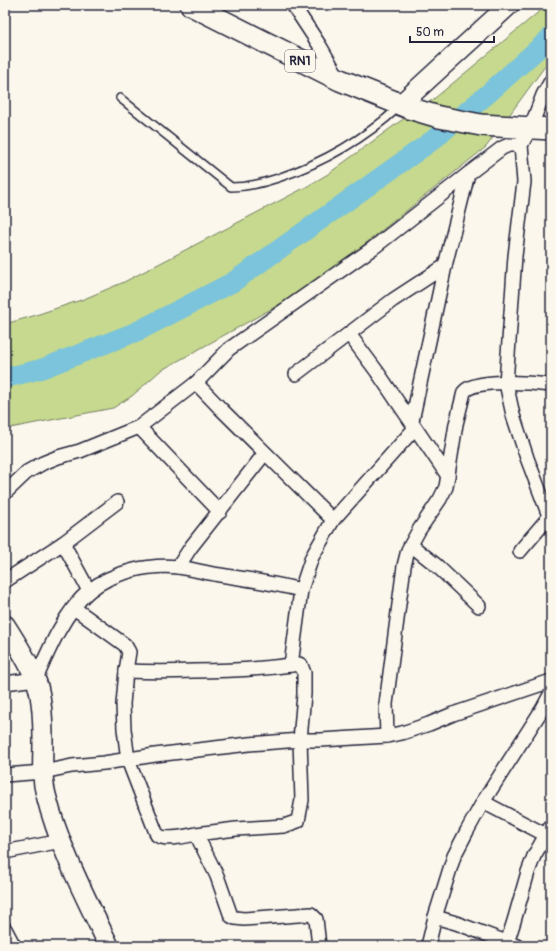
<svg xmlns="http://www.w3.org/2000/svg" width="556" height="951" font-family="Pangolin,sans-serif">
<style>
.green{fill:#c6d98e;stroke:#747e64}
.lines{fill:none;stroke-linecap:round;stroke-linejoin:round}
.river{stroke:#7bc4db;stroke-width:20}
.lane-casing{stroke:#22223b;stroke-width:10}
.street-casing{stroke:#22223b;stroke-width:16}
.secondary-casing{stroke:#22223b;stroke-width:22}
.primary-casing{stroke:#22223b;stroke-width:24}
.lane{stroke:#fbf7ec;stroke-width:7}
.street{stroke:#fbf7ec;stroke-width:13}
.secondary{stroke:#fbf7ec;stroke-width:19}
.primary{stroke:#fbf7ec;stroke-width:21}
.labels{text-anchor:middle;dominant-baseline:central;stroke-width:3;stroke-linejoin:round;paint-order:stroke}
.shield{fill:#fbf7ec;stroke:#636270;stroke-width:1}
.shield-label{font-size:13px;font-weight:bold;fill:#22223b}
</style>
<rect width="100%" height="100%" fill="#fbf7ec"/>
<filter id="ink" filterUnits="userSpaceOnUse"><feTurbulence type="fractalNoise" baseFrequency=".025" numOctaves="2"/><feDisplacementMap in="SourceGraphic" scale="8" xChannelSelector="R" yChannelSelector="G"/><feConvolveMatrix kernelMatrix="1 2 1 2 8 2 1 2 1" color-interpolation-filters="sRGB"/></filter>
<g filter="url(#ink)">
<!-- green -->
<polygon class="green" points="547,5 551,5 551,58 486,147 345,260 289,299 160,371 132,396 113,408 5,429 5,324 33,316 84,299 124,282 306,187 328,174 399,122 435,98"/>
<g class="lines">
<!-- river -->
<polyline class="river" points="5,378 41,369 138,331 233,282 433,140 490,92 551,37"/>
<defs>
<path id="lane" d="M120,98L231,187C248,187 262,183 278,178C325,162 363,140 399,107"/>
<g id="street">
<polyline points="293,5 320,46 339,79"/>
<polyline points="551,81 543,95 530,129 521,145 524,182 515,256 506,383 513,415 527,458 551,521"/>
<polyline points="349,334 378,373 448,476"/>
<polyline points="296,374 393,300 445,266"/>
<polyline points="196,383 221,409 333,520"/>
<polyline points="412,421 445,266 468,174 502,148 509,145 521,145"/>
<polyline points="139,427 220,512"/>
<polyline points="5,493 27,472 43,463 58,457 80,451 139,427 196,383 229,349 373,248 468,174"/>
<polyline points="63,543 89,591"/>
<polyline points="411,545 436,565 479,606"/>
<polyline points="520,551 549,517"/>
<polyline points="178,567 191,547 265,453"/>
<polyline points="5,581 63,543 117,502"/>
<polyline points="74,608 125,645 129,652 126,671"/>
<polyline points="291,665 301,590 312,557 333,520 415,428"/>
<path d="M5,683L36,679C48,651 65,611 89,591C112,572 149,564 178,567C192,569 206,573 220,575C247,579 274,583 301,590"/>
<path d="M387,736L386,704L404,566L408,550L419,530L440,499L446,487L456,424L464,392C474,378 534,383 551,385"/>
<polyline points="5,775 43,772 72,766 104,763 155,755 249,744 300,740 321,740 387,736 402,733 429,724 453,714 551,681"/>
<polyline points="483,802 546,835"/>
<path d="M196,834L236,829L284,826L298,821L302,800L300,740L304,694V673L301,665L299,664C264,669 230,671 194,671C171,672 149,672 126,671L123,704L124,729L128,760L157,835C165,841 186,836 196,834L217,876L231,916L235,918L244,919L311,914L316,919L319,946"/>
<polyline points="5,852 61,841"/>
<polyline points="435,917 456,923 517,946"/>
<polyline points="5,929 14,946"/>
<polyline points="507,943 514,921 528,872 534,856 551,826"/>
<polyline points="428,946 435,917 454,856 467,831 483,802 543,708 551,693"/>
</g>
<g id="secondary">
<polyline points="401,104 509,5"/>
<path d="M5,625C16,642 27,659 35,678C42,693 43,723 43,741C43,759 41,777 46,795C59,847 86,898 109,946"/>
</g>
<polyline id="primary" points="191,5 340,80 412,109 439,117 481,125 551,129"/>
</defs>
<!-- lane casing -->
<use href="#lane" class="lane-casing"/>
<!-- street casing -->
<use href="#street" class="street-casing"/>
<!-- secondary casing -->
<use href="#secondary" class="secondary-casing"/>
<!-- primary casing -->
<use href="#primary" class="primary-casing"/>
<!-- lane -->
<use href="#lane" class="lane"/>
<!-- street -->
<use href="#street" class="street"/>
<!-- secondary -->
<use href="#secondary" class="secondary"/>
<!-- primary -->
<use href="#primary" class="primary"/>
</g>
</g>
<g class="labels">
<!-- shield labels -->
<rect class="shield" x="285" y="50" width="30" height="22" rx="3"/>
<g class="shield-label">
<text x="300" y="61">RN1</text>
</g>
</g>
<!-- margin -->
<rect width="556" height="951" fill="none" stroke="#fbf7ec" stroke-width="20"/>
<rect x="10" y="10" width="536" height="931" fill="none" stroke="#22223b" stroke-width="1.5" filter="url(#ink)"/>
<!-- scale -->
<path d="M410 36v6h84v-6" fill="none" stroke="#22223b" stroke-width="2"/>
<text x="416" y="36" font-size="12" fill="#22223b" stroke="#fbf7ec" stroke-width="3" paint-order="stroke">50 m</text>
</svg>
